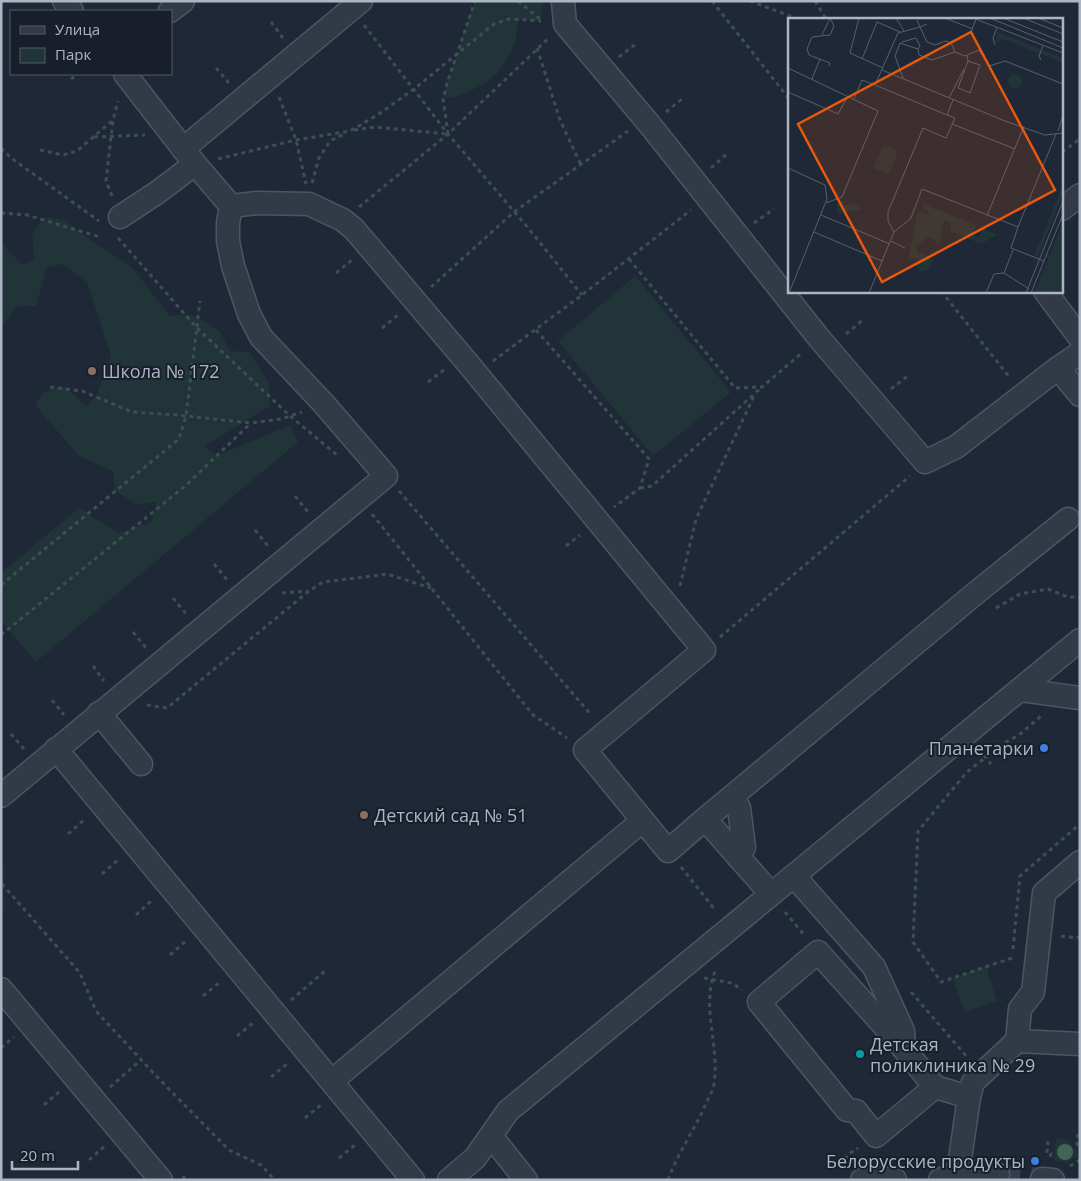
<svg xmlns="http://www.w3.org/2000/svg" width="1081" height="1181" font-family="'Open Sans',sans-serif">
<style>
.green{fill:#213438}
.lines{fill:none;stroke-linecap:round;stroke-linejoin:round}
.minor-tunnel{stroke:#343d4c;stroke-width:22;stroke-dasharray:22 11;stroke-linecap:butt}
.minor-casing{stroke:#4d5562;stroke-width:25}
.path{stroke:#3b5052;stroke-width:3;stroke-dasharray:4 4;stroke-linecap:butt}
.minor{stroke:#323a47;stroke-width:22}
.tree{fill:#446456}
.education-dot{fill:#8d6e63;stroke:#181f2b;stroke-width:2}
.shop-dot{fill:#3f7fe0;stroke:#181f2b;stroke-width:2}
.culture-dot{fill:#0f9aa8;stroke:#181f2b;stroke-width:2}
.labels{text-anchor:middle;dominant-baseline:central;stroke-width:4;stroke-linejoin:round;paint-order:stroke}
.poi-label{font-size:18px;fill:#acb5c4;stroke:#181f2b;text-anchor:start}
.inset-road{fill:none;stroke:#57606f;stroke-width:1}
.view{fill:#e8590c;fill-opacity:0.15;stroke:#e8590c;stroke-width:2.5}
.inset-edge{fill:none;stroke:#acb5c4;stroke-width:2.5}
</style>
<rect width="100%" height="100%" fill="#1f2837"/>
<!-- green -->
<g class="green">
<path d="M475,1H543L541,21L519,19C517,26 517,35 515,42C503,76 477,93 443,99L448,80Z"/>
<polygon points="44,217 64,220 92,241 131,266 170,316 191,315 206,322 220,332 230,351 249,352 269,383 270,406 205,446 216,456 291,425 298,442 36,662 1,621 1,573 79,508 118,533 151,522 156,502 136,504 114,490 114,472 79,456 35,405 43,392 64,386 87,407 97,394 111,356 87,282 62,264 47,267 36,306 18,306 1,327 1,243 23,265 34,260 32,235"/>
<polygon points="635,276 731,392 653,456 558,341"/>
<polygon points="986,966 997,1001 964,1012 953,978"/>
<polygon points="1056,1138 1068,1140 1079,1155 1068,1162 1054,1161"/>
</g>
<g class="lines">
<!-- minor-tunnel -->
<polyline class="minor-tunnel" points="998,1175 1042,1179"/>
<defs>
<g id="minor">
<polyline points="64,1 72,11"/>
<polyline points="563,1 565,24 650,125 819,338 925,462 956,447 1058,368 1080,353"/>
<polyline points="170,11 183,1"/>
<polyline points="125,74 195,164 231,206 257,203 309,204 343,220 354,229 466,361 704,650 585,750 668,851 705,819 771,894"/>
<polyline points="183,149 361,1"/>
<polyline points="1062,209 1080,195"/>
<polyline points="120,217 158,192 195,164"/>
<polyline points="1045,291 1080,338"/>
<polyline points="1058,368 1080,395"/>
<polyline points="1021,690 1080,698"/>
<polyline points="99,713 141,764"/>
<polyline points="56,749 413,1180"/>
<polyline points="1,796 386,476 324,404 261,337 249,314 233,266 228,241 228,223 231,206"/>
<polyline points="733,797 739,808 744,847 739,858"/>
<polyline points="705,819 977,592 1068,519"/>
<polyline points="794,876 874,967 903,1031 904,1046"/>
<polyline points="1,989 161,1180"/>
<polyline points="1017,1041 1020,1009 1033,992 1044,893 1080,862"/>
<polyline points="332,1081 642,821"/>
<polyline points="935,1087 895,1038 818,952 759,1002 847,1110 856,1111 876,1136 935,1087 969,1097"/>
<polyline points="491,1136 526,1180"/>
<polyline points="1042,1179 1053,1180"/>
<polyline points="449,1180 475,1158 508,1111 1080,640"/>
<polyline points="862,1180 870,1177 895,1180"/>
<polyline points="940,1180 958,1173 969,1097 973,1082 1017,1041 1080,1044"/>
<polyline points="957,1180 958,1173 998,1175"/>
</g>
</defs>
<!-- minor casing -->
<use href="#minor" class="minor-casing"/>
<!-- path -->
<g class="path">
<polyline points="518,1 541,20"/>
<polyline points="712,1 790,100"/>
<polyline points="750,1 798,19"/>
<polyline points="815,1 826,19"/>
<polyline points="271,22 283,38"/>
<polyline points="364,25 448,134 529,229 582,295"/>
<polyline points="537,48 560,120 581,165"/>
<polyline points="619,57 637,43"/>
<polyline points="216,68 229,83"/>
<polyline points="71,79 78,74"/>
<polyline points="279,97 296,140 306,184"/>
<polyline points="666,112 683,98"/>
<polyline points="354,130 375,127 447,134"/>
<polyline points="448,134 443,99 448,80 475,1"/>
<polyline points="94,137 145,135"/>
<polyline points="1,148 11,158 99,221"/>
<polyline points="40,150 63,155 77,151 113,120"/>
<polyline points="1062,152 1080,139"/>
<polyline points="218,159 296,140 350,131 379,114 414,89 494,24 509,19 541,21"/>
<polyline points="711,168 728,153"/>
<polyline points="312,183 319,158 330,141 346,133"/>
<polyline points="112,196 106,181 113,120 118,101"/>
<polyline points="359,207 448,134 549,38"/>
<polyline points="1,213 27,215 100,237"/>
<polyline points="754,223 774,209"/>
<polyline points="118,238 197,328 290,416 337,455"/>
<polyline points="629,259 735,388 762,387 803,352"/>
<polyline points="336,273 353,259"/>
<polyline points="431,287 514,212 628,131"/>
<polyline points="941,291 1011,379"/>
<polyline points="382,328 398,315"/>
<polyline points="536,330 649,459 640,488 614,507"/>
<polyline points="846,334 864,319"/>
<polyline points="493,361 582,295 691,210"/>
<polyline points="428,382 445,369"/>
<polyline points="50,387 82,391 132,412 177,415 251,423 281,419 302,412"/>
<polyline points="891,389 910,374"/>
<polyline points="640,488 652,486 762,387"/>
<polyline points="399,491 592,716"/>
<polyline points="295,496 309,513"/>
<polyline points="372,514 533,715 567,738"/>
<polyline points="255,530 269,547"/>
<polyline points="566,546 580,535"/>
<polyline points="214,564 228,581"/>
<polyline points="1,585 179,439 186,416 200,301"/>
<polyline points="680,586 696,519 754,396"/>
<polyline points="282,593 308,591"/>
<polyline points="173,598 187,615"/>
<polyline points="996,608 1020,594 1048,589 1068,597 1080,597"/>
<polyline points="133,632 147,649"/>
<polyline points="1,635 184,487 251,423"/>
<polyline points="720,637 910,476"/>
<polyline points="93,666 104,681"/>
<polyline points="52,700 64,715"/>
<polyline points="147,705 167,708 309,591 323,582 387,574 431,588"/>
<polyline points="11,734 24,749"/>
<polyline points="979,749 991,764"/>
<polyline points="68,834 85,819"/>
<polyline points="1,863 1,911"/>
<polyline points="681,867 716,911"/>
<polyline points="102,874 118,860"/>
<polyline points="2,884 80,973 96,1011 160,1080 229,1150 261,1165 275,1180"/>
<polyline points="785,912 805,936"/>
<polyline points="136,915 152,900"/>
<polyline points="1061,936 1077,938 1080,936"/>
<polyline points="1013,949 1020,876 1080,824"/>
<polyline points="170,955 186,941"/>
<polyline points="1012,958 941,982 913,942 918,831 967,772 1004,743 1019,735 1041,716"/>
<polyline points="704,978 732,983 742,990"/>
<polyline points="911,992 967,1057"/>
<polyline points="203,996 220,982"/>
<polyline points="291,1000 325,971"/>
<polyline points="237,1036 254,1022"/>
<polyline points="1,1048 14,1037"/>
<polyline points="271,1077 288,1063"/>
<polyline points="110,1087 141,1060"/>
<polyline points="44,1105 60,1091"/>
<polyline points="305,1118 322,1104"/>
<polyline points="1078,1134 1077,1144 1080,1148"/>
<polyline points="1046,1143 1048,1143 1047,1153 1051,1153 1050,1159"/>
<polyline points="339,1158 356,1144"/>
<polyline points="89,1160 106,1145"/>
<polyline points="1070,1166 1080,1160"/>
<polyline points="843,1167 847,1155 858,1148"/>
<polyline points="182,1177 191,1180"/>
<path d="M668,1180C678,1152 696,1128 707,1101C710,1095 714,1089 714,1083C720,1045 700,1006 716,969"/>
</g>
<!-- minor -->
<use href="#minor" class="minor"/>
</g>
<!-- trees -->
<circle class="tree" cx="1065" cy="1152" r="8"/>
<!-- markers -->
<g class="education-dot">
<circle cx="92" cy="371" r="5"/>
<circle cx="364" cy="815" r="5"/>
</g>
<g class="shop-dot">
<circle cx="1044" cy="748" r="5"/>
<circle cx="1035" cy="1161" r="5"/>
</g>
<circle class="culture-dot" cx="860" cy="1054" r="5"/>
<g class="labels">
<!-- poi labels -->
<g class="poi-label">
<text x="102" y="371">Школа № 172</text>
<text x="1034" y="748" text-anchor="end">Планетарки</text>
<text x="374" y="815">Детский сад № 51</text>
<text x="870" y="1044">Детская<tspan x="870" dy="21">поликлиника № 29</tspan></text>
<text x="1025" y="1161" text-anchor="end">Белорусские продукты</text>
</g>
</g>
<!-- overview -->
<g transform="translate(788 18)">
<rect width="275" height="275" fill="#1f2837"/>
<path d="M209,14L275,40V45L215,21L208,25ZM220 63a7 7 0 1 1 14 0a7 7 0 1 1-14 0ZM95,127L110,133L101,156L85,150ZM275,167V176L250,239L246,238ZM55,183L57,187L68,186L74,191L50,196L48,186ZM136,186L188,207L185,216L188,219H191L195,210L209,217L193,226L162,213L163,205L156,202L151,227L144,219L138,220L129,229L130,236L136,235L145,242L140,252L132,254L129,247L131,240L123,241L121,238L129,195L133,193L144,199L134,188ZM275,204V275H246Z" fill="#213438"/>
<path class="inset-road" d="M71,0L62,35L95,50M108,0L116,13M157,0L185,11M185,0L275,35M202,0L275,30M215,0L275,24M235,0L275,16M250,0L275,10M129,2L132,9L139,6M34,17L42,0M186,20L183,14L188,1M114,24L128,20L132,28L130,31M207,27L205,20L209,10M179,37L180,43L192,47L182,75L170,70L180,43M74,41L89,4L112,14M253,42L251,38L255,28M41,48L42,45L21,37L19,31L24,19L42,17L46,8L42,0M0,50L90,93L54,179L38,185M94,52L217,103L257,117L275,115M115,60L107,38L112,25L130,31L131,37L144,42L167,34M24,61L32,41M87,67L159,97M0,74L50,96L60,78M161,80L176,51M66,81L74,62L87,67L110,15L132,9L139,24L147,27L158,23L163,25L167,34L177,38L191,32L201,48L217,43L275,66M164,106L227,131M270,113L275,97M0,150L37,167L39,181L1,275M33,197L102,226M199,198L236,108M230,209L268,116M26,214L94,243M106,214L123,200L134,171L230,209L223,230L256,243M103,223L117,230M216,255L241,271M81,275L106,214L100,203V194L135,110L158,120L167,100L159,97L165,82M198,275L206,256L216,255L225,232M238,275L275,183M243,275L275,196"/>
<path class="view" d="M183,14L267,172L94,264L10,106Z"/>
<rect width="275" height="275" class="inset-edge"/>
</g>
<!-- border -->
<rect width="1081" height="1181" fill="none" stroke="#acb5c4" stroke-width="5"/>
<!-- legend -->
<rect x="10" y="10" width="162" height="65" fill="#181f2b" stroke="#535b68"/>
<rect x="20" y="26" width="25" height="8" fill="#323a47" stroke="#535b68"/>
<text x="55" y="35" font-size="15" fill="#acb5c4">Улица</text>
<rect x="20" y="48" width="25" height="15" fill="#213438" stroke="#535b68"/>
<text x="55" y="60" font-size="15" fill="#acb5c4">Парк</text>
<!-- scale -->
<path d="M12 1161v8h66v-8" fill="none" stroke="#acb5c4" stroke-width="2.5"/>
<text x="20" y="1161" font-size="15" fill="#acb5c4" stroke="#181f2b" stroke-width="4" paint-order="stroke">20 m</text>
</svg>
